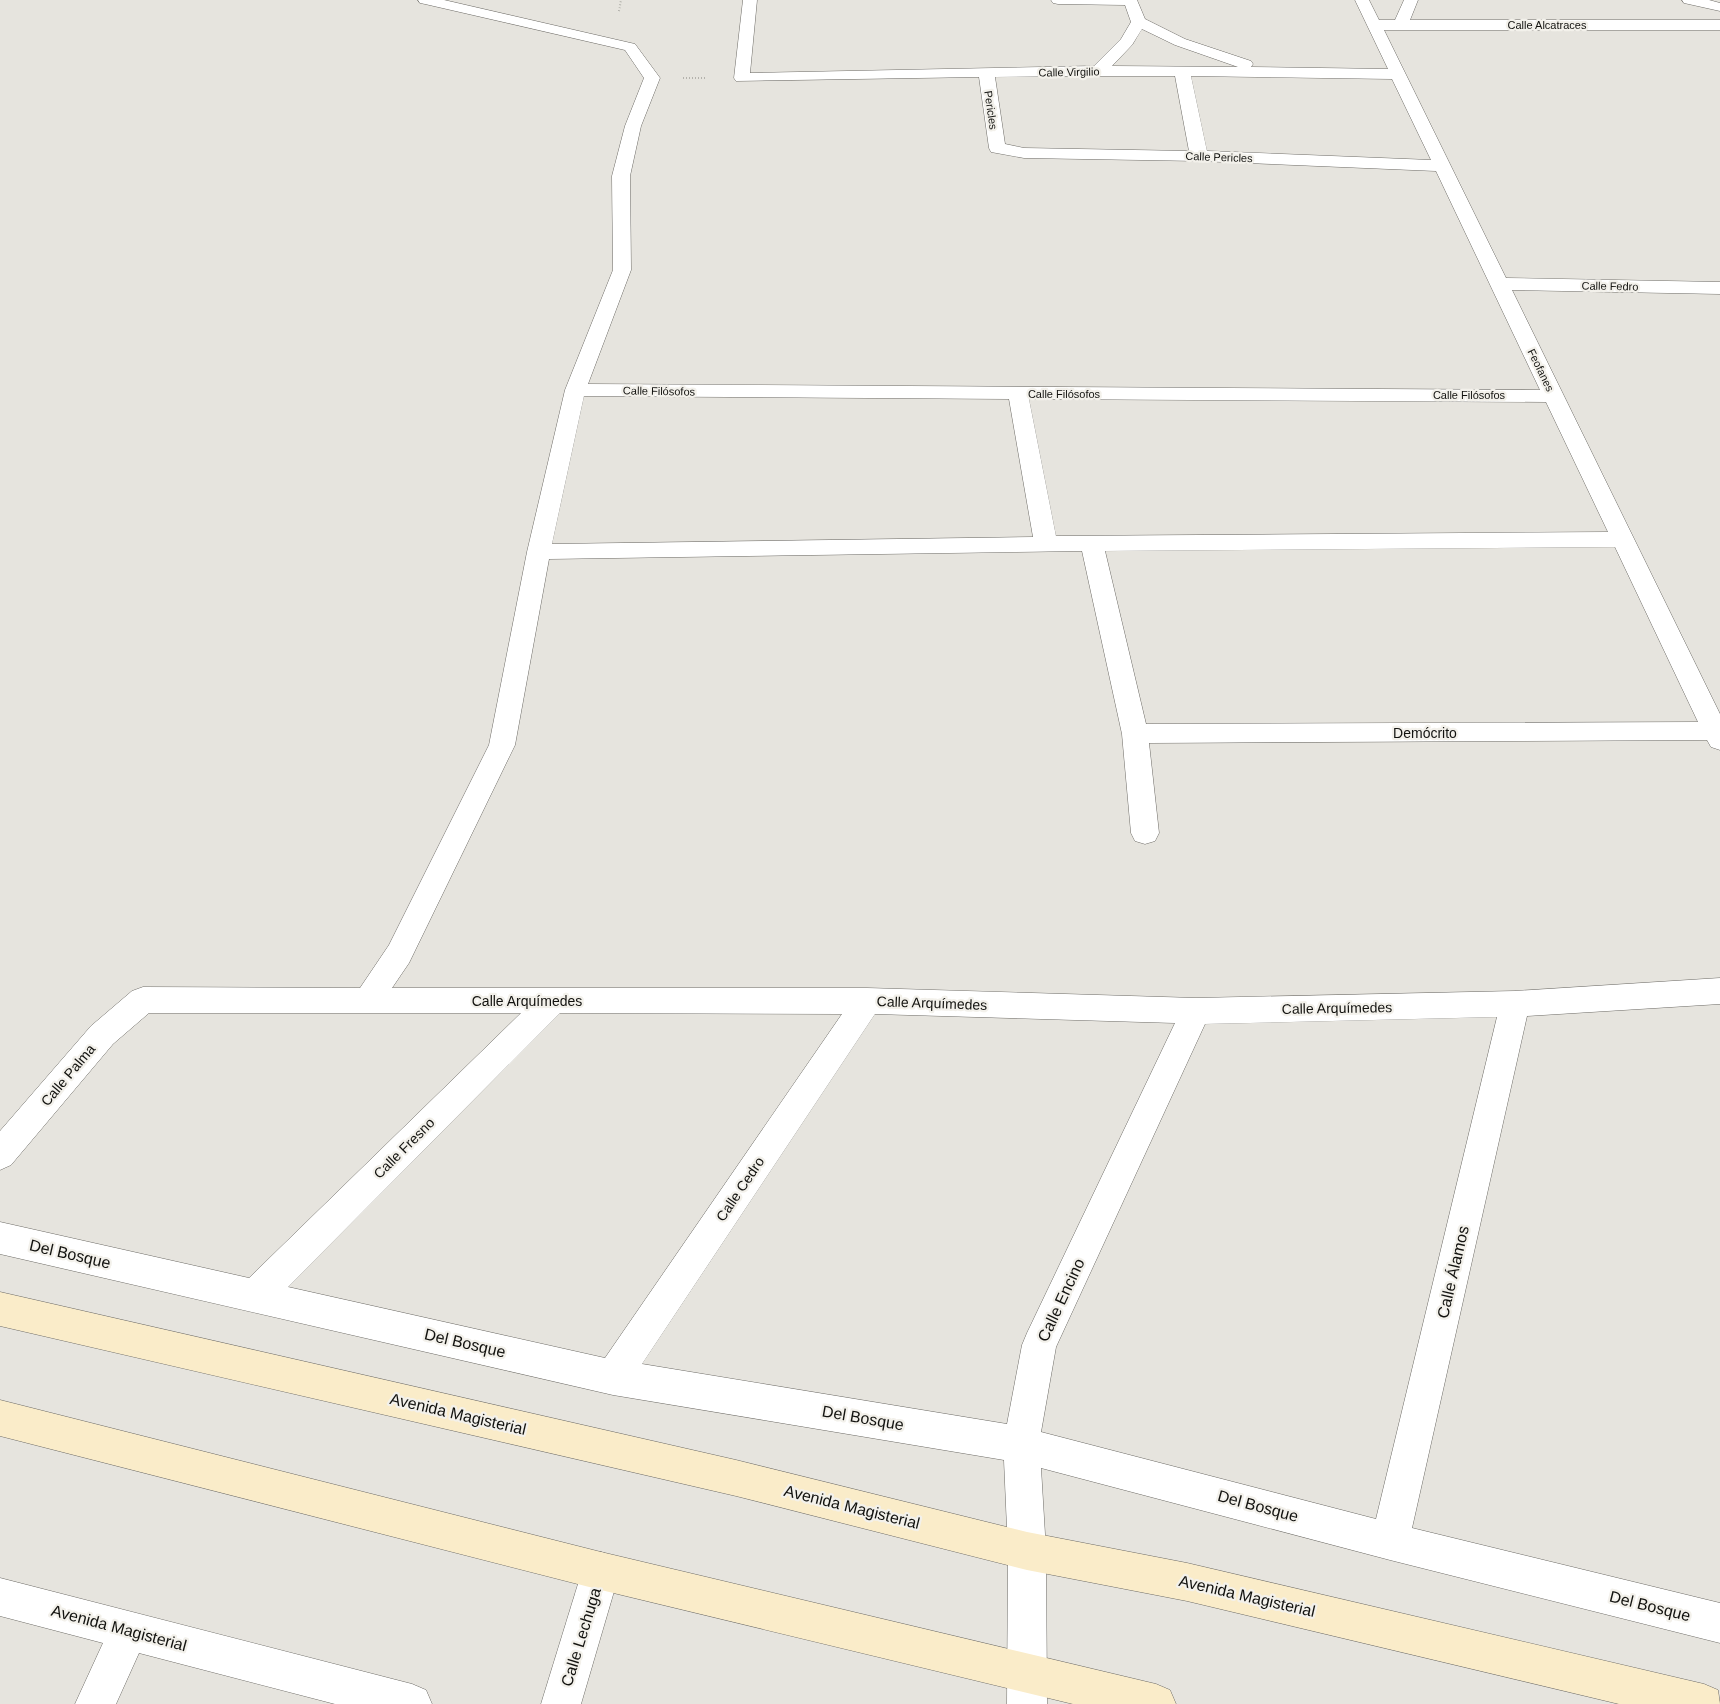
<svg xmlns="http://www.w3.org/2000/svg" width="1720" height="1704" font-family="Arial,sans-serif">
<style>
.lines{fill:none;stroke-linecap:round;stroke-linejoin:round}
.minor-casing{stroke:#6d6b66;stroke-width:1}
.secondary-casing{stroke:#6d6b66;stroke-width:1}
.path{stroke:#81807b;stroke-width:2;stroke-dasharray:0.5 2.5;stroke-linecap:butt}
.minor{fill:#fff;fill-rule:evenodd}
.secondary{fill:#faecc9;fill-rule:evenodd}
.labels{text-anchor:middle;dominant-baseline:central;stroke-width:4.5;stroke-linejoin:round;paint-order:stroke}
.far-street-label{font-size:11px;fill:#12120f;stroke:#f3f1eb}
.street-label{font-size:14px;fill:#12120f;stroke:#f3f1eb}
.near-street-label{font-size:16px;fill:#12120f;stroke:#f3f1eb}
</style>
<rect width="100%" height="100%" fill="#e6e4de"/>
<g class="lines">
<defs>
<g id="minor">
<path d="M418,0H444L635,44L660,78L641,126L630,176L631,270L588,384L1540,390L1436,171L1199,161L1024,158L991,152L989,148L979,77L736,81L734,78L743,0H757L750,73L1094,66L1121,39L1131,22L1125,5L1058,4L1053,3L1051,0H1137L1145,19L1185,39L1251,61L1253,64L1251,67L1388,69L1355,0H1369L1379,20H1395L1404,0H1418L1410,20H1720V30H1384L1506,278L1720,282V294L1512,290L1720,714V750L1711,747L1707,740L1149,743L1159,833L1155,841L1145,844L1135,841L1131,833L1122,734L1082,551L549,559L515,745L409,963L392,988H867L1196,998L1515,991L1720,978V1004L1527,1016L1412,1528L1720,1603V1643L1390,1560L1041,1468L1046,1551L1047,1704H1007L1008,1551L1004,1460L613,1395L0,1254V1222L249,1278L521,1013H149L113,1044L11,1165L0,1170V1131L91,1026L132,991L143,987L360,988L389,945L489,745L527,552L565,390L613,270L612,176L625,126L644,78L625,50L425,4L420,3ZM1142,29L1175,45L1238,67L1112,66L1132,45ZM1071,76H1175L1189,151L1024,148L1005,144L995,77ZM1191,76L1392,79L1431,160L1207,151ZM584,396L1009,399L1033,537L552,544ZM1029,399L1546,402L1608,532L1056,536ZM1615,547L1698,722L1146,724L1105,551ZM560,1013L842,1014L605,1358L288,1287ZM875,1014L1175,1023L1027,1333L1022,1345L1007,1424L642,1364ZM1497,1017L1376,1519L1041,1432L1056,1347L1205,1024Z"/>
<polygon points="1682,0 1709,0 1720,3 1720,11 1684,3"/>
<polygon points="601,1552 615,1557 620,1571 581,1704 541,1704 582,1571 587,1557"/>
<polygon points="0,1578 412,1684 426,1690 432,1704 335,1704 139,1653 116,1704 75,1704 103,1643 0,1616"/>
</g>
<g id="secondary">
<polygon points="0,1292 736,1460 1027,1532 1187,1563 1704,1684 1718,1690 1720,1704 1619,1704 1187,1601 1027,1570 736,1496 0,1326"/>
<polygon points="0,1400 601,1552 1156,1684 1170,1690 1176,1704 1073,1704 601,1590 0,1436"/>
</g>
</defs>
<!-- minor casing -->
<use href="#minor" class="minor-casing"/>
<!-- secondary casing -->
<use href="#secondary" class="secondary-casing"/>
<!-- path -->
<g class="path">
<polyline points="619,11 621,0"/>
<polyline points="683,78 707,78"/>
</g>
<!-- minor -->
<use href="#minor" class="minor"/>
<!-- secondary -->
<use href="#secondary" class="secondary"/>
</g>
<g class="labels">
<!-- far-street labels -->
<g class="far-street-label">
<text x="1547" y="25">Calle Alcatraces</text>
<text transform="translate(1069 72) rotate(-1)">Calle Virgilio</text>
<text transform="translate(991 110) rotate(82)">Pericles</text>
<text transform="translate(1219 157) rotate(2)">Calle Pericles</text>
<text transform="translate(1610 286) rotate(1)">Calle Fedro</text>
<text transform="translate(1541 370) rotate(64)">Feofanes</text>
<text transform="translate(659 391) rotate(1)">Calle Filósofos</text>
<text x="1064" y="394">Calle Filósofos</text>
<text x="1469" y="395">Calle Filósofos</text>
</g>
<!-- street labels -->
<g class="street-label">
<text x="1425" y="733">Demócrito</text>
<text x="527" y="1001">Calle Arquímedes</text>
<text transform="translate(932 1003) rotate(2)">Calle Arquímedes</text>
<text transform="translate(1337 1008) rotate(-1)">Calle Arquímedes</text>
<text transform="translate(68 1075) rotate(-50)">Calle Palma</text>
<text transform="translate(404 1148) rotate(-45)">Calle Fresno</text>
<text transform="translate(740 1189) rotate(-56)">Calle Cedro</text>
</g>
<!-- near-street labels -->
<g class="near-street-label">
<text transform="translate(70 1254) rotate(13)">Del Bosque</text>
<text transform="translate(1453 1272) rotate(-77)">Calle Álamos</text>
<text transform="translate(1061 1300) rotate(-65)">Calle Encino</text>
<text transform="translate(465 1343) rotate(13)">Del Bosque</text>
<text transform="translate(458 1414) rotate(13)">Avenida Magisterial</text>
<text transform="translate(863 1418) rotate(10)">Del Bosque</text>
<text transform="translate(1258 1506) rotate(15)">Del Bosque</text>
<text transform="translate(852 1507) rotate(14)">Avenida Magisterial</text>
<text transform="translate(1247 1596) rotate(13)">Avenida Magisterial</text>
<text transform="translate(1650 1606) rotate(14)">Del Bosque</text>
<text transform="translate(119 1628) rotate(15)">Avenida Magisterial</text>
<text transform="translate(581 1637) rotate(-73)">Calle Lechuga</text>
</g>
</g>
</svg>
